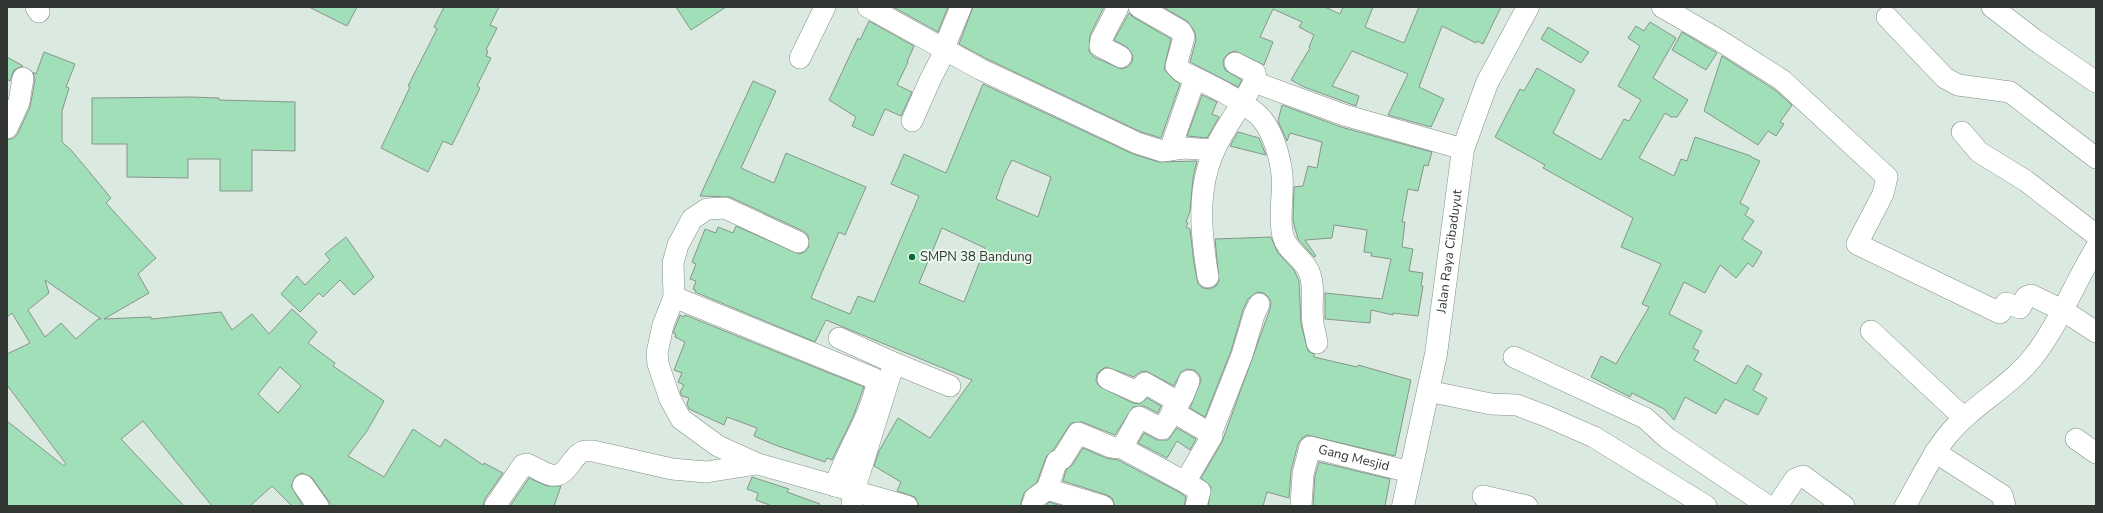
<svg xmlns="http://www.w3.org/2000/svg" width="2103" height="513" font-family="'Nunito Sans',sans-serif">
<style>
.building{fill:#a0dfb7;stroke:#88958c;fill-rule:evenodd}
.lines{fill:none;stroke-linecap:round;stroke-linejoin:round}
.street-casing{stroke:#828f86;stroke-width:22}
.secondary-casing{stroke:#828f86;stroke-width:23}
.street{stroke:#fff;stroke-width:21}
.secondary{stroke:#fff;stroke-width:22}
.poi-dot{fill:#09693d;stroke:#e9f7ed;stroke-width:1.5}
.labels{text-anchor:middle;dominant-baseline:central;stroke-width:4;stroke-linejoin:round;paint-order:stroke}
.street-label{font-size:13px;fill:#323733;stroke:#e9f7ed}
.poi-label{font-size:13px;fill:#323733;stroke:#e9f7ed;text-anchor:start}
</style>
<rect width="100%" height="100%" fill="#dbeae0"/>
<!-- building -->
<g class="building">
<polygon points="309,7 357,7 347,26"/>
<polygon points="444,7 499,7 490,25 497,28 486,50 488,51 486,56 491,58 477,86 480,88 452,145 443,141 428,172 381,148 410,87 408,86 437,29 434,27"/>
<polygon points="676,7 726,7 691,30"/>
<polygon points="893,7 948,7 938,32"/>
<polygon points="973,7 1104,7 1090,35 1089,51 1094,57 1121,69 1128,67 1132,62 1133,56 1127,47 1114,40 1129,13 1133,17 1171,39 1164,69 1173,79 1180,84 1161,138 1141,132 985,58 959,44"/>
<polygon points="1163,7 1325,7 1340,14 1343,7 1373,7 1365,27 1404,43 1419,7 1501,7 1483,44 1477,41 1476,43 1442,26 1419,87 1444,99 1431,127 1388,115 1408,74 1352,51 1332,86 1359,96 1356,106 1304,87 1291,80 1310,48 1309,47 1314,35 1299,27 1302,22 1273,9 1260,37 1273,42 1264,65 1235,51 1229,53 1224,58 1223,64 1225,70 1242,80 1238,87 1190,62 1196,40 1195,32 1187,21"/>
<polygon points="869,21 914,46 907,62 908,62 897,85 912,92 901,116 885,109 873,136 852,126 856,117 829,100 858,38 860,40"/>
<polygon points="1650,22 1676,38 1653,78 1688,100 1677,117 1671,117 1665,113 1639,158 1674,176 1681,159 1687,161 1695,137 1751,156 1751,157 1760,161 1740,203 1749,208 1745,215 1754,221 1742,239 1762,252 1753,267 1748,263 1736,278 1720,265 1705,293 1684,282 1669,314 1702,331 1693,348 1699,351 1694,360 1736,384 1747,365 1762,374 1753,390 1767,398 1758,415 1725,399 1716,414 1685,397 1674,420 1664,409 1632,393 1630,397 1591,377 1601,356 1616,364 1649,307 1642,304 1661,264 1621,247 1633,218 1543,168 1545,165 1495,137 1520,89 1524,91 1537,68 1575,90 1553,133 1601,160 1624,119 1629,121 1641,100 1618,86 1640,46 1628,38 1636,26 1644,31"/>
<polygon points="1548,27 1589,52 1581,63 1541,39"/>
<polygon points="1682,32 1717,53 1706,70 1672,50"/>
<path d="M44,52L75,64L66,87L69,88L62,111V142L71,150L111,198L106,203L156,258L138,274L149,293L104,319L151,317V319L221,312L232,330L252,314L269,334L292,309L317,332L308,343L335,363L333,366L384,401L367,431L348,456L384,477L413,429L440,447L445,439L483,465L484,463L503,473L485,499L483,506H332L312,478L302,473L296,476L291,486L303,506H292L272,486L250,506H212L143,421L121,439L184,506H7V421L64,466L66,464L7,385V354L30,343L12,313L7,317V140L14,138L18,133L30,107L35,80L33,72L36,74ZM45,280L88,310L101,319H98L76,339L61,323L45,337L28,310L49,293ZM280,367L301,386L278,413L258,394Z"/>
<polygon points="1722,56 1775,90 1792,105 1780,122 1784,124 1776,136 1768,131 1758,145 1704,111"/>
<polygon points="7,57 23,66 14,70 10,81 7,79"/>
<path d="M753,81L776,91L741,168L774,183L786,153L866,187L845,235L839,232L811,298L850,314L858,296L874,302L919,196L891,184L904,154L946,173L983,84L1133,154L1159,162L1197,161L1193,178L1190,211L1186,222L1188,223L1186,227L1190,229L1194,263L1198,284L1203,288L1210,289L1216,286L1219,281L1215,239L1271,237L1278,253L1294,270L1299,281L1301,324L1308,351L1314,354V357L1357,367L1358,365L1411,380L1395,456L1307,435L1302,438L1298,444L1291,471L1289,498L1267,492L1263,506H1208L1211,487L1201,478L1222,442L1270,309L1271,302L1268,297L1264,293L1257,292L1248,299L1243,310L1231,351L1205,417L1190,408L1201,380L1199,374L1194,370L1187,369L1181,372L1174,386L1146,371L1140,372L1134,377L1106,367L1101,370L1097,374L1096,381L1099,386L1133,403L1140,404L1147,398L1161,406L1158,413L1144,406L1133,407L1115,435L1082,422L1071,423L1054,449L1046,457L1037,482L1024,493L1020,506H919L915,497L897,491L901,482L874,466L879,451L898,418L930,438L972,380L826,320L815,342L695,292L696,290L693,289L696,281L690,279L696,264L692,262L705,229L716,233L718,227L733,233L736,226L799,254L805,252L809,247L808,235L803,231L730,197L700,196ZM1012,160L1051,177L1038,217L996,199L1004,176ZM942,228L985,248L964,302L919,283Z"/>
<polygon points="1202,95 1217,102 1212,114 1219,117 1207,138 1187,136"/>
<polygon points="191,97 219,98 219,100 295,102 295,151 252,150 252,191 220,191 220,159 188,159 188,178 127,177 127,144 92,144 92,98"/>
<polygon points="1282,105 1341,127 1432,152 1428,166 1424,165 1418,191 1408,189 1402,222 1405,222 1402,247 1413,249 1409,271 1423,273 1421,286 1423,286 1418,316 1393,313 1393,315 1371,310 1370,323 1325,319 1325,293 1382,299 1391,259 1371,256 1372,253 1364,252 1367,230 1334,225 1332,238 1305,240 1316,256 1314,257 1298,239 1293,221 1294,187 1303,186 1308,166 1317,168 1322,142 1290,133 1287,141 1278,121"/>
<polygon points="1238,132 1259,138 1266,155 1230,146"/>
<polygon points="346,237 374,277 354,295 340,280 323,297 319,293 300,312 281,294 297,276 305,285 330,260 325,254"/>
<polygon points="680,315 684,317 685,315 864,387 853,417 832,460 827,458 825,462 775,445 754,436 757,428 727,417 724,425 689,409 687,404 689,398 682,396 680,392 684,385 678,382 682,373 674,370 685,342 675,337 676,334 673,333"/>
<polygon points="1177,428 1196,439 1190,450 1177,441 1167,458 1138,443 1144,433 1157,440 1168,440"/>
<polygon points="1083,448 1106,458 1118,460 1179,492 1186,497 1184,506 1115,506 1112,498 1107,495 1063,481 1066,470 1072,465"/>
<polygon points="1319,462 1390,479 1385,506 1313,506 1315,476"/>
<polygon points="752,477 789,489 787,492 820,504 819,506 772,506 756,500 758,493 747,489"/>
<polygon points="529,478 547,486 561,486 554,506 510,506"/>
<polygon points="1049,502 1062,506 1045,506"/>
</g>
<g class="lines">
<defs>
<g id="street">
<polyline points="36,7 39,12"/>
<polyline points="868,7 980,69 1137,143 1162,151 1184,148 1214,150"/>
<polyline points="1118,7 1101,40 1100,46 1121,57"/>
<path d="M1139,7L1181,31L1184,37L1176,66L1181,71C1205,83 1237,97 1257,114C1272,127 1280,156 1282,175C1284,194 1278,217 1283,236C1287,252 1303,257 1309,272C1316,287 1310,306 1313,323C1314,330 1316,336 1317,343"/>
<polyline points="1662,7 1719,40 1782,80 1887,177 1883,194 1857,244 2000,313 2006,303 2020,308 2026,297 2031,295 2064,311 2096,332"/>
<polyline points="1992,7 2035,40 2096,82"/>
<polyline points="1887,17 1945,78 1958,85 2010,92 2096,158"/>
<polyline points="943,50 961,7"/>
<polyline points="800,58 825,7"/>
<polyline points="1254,82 1344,115 1463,149"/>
<polyline points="912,121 930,80 945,51"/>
<polyline points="7,128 19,102 23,78"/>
<polyline points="1962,132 1979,152 2026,181 2096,235"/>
<polyline points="1170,150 1195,78"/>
<polyline points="798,242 725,208 707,209 692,219 678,245 673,263 674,297 663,325 657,353 658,364 670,399 681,419 718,446 758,464 907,506"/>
<path d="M1208,277C1201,235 1196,189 1215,149C1226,124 1245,103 1256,77L1255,73L1235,63"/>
<path d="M674,297L873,378L877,383C870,419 846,451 835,486"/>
<polyline points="1871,331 1964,418"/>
<polyline points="839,338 894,363 950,386"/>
<polyline points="1514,357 1645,418 1667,438 1768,506"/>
<polyline points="1108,379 1137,392 1145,383 1178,402"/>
<polyline points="1428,391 1491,404 1517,405 1546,416 1594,437 1706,506"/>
<polyline points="1172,411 1211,434 1212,436 1185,482 1200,491 1196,506"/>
<polyline points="1211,434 1242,355 1254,315 1259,304"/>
<polyline points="2076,439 2096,453"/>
<polyline points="1122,448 1139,417 1162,429 1183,396 1189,381"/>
<polyline points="1935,452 2002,495 2005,506"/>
<polyline points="303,485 318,506"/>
<polyline points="1047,489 1103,506"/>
<polyline points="1483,496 1527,506"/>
<polyline points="852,505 854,491 894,363"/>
<path d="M495,506L523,465L527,464C535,467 543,473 551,475C566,478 570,460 580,453C584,450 588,451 593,451L672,469L706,472L757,464"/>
<polyline points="1032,506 1035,498 1047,489 1057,461 1062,459 1078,433 1111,447 1122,448 1185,482"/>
<path id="s1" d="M1301,506L1303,474L1310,447L1410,472"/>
<polyline points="1777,506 1795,479 1803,476 1844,506"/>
<path d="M1905,506C1919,483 1930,457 1947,436C1972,405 2010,387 2034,356C2060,322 2074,284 2096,248"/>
</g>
<g id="secondary">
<path id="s2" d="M1403,506L1436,354L1463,149L1487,83L1528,7"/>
</g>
</defs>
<!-- street casing -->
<use href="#street" class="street-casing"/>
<!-- secondary casing -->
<use href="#secondary" class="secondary-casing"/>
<!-- street -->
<use href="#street" class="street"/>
<!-- secondary -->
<use href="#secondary" class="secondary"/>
</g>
<!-- markers -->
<circle class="poi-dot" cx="912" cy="257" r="4"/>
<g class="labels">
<!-- street labels -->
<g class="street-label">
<text stroke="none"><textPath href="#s2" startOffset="259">Jalan Raya Cibaduyut</textPath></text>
<text stroke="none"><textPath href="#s1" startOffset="105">Gang Mesjid</textPath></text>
</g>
<!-- poi labels -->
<g class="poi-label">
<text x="920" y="257">SMPN 38 Bandung</text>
</g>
</g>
<!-- border -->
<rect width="2103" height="513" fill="none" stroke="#323733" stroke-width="16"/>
</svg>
